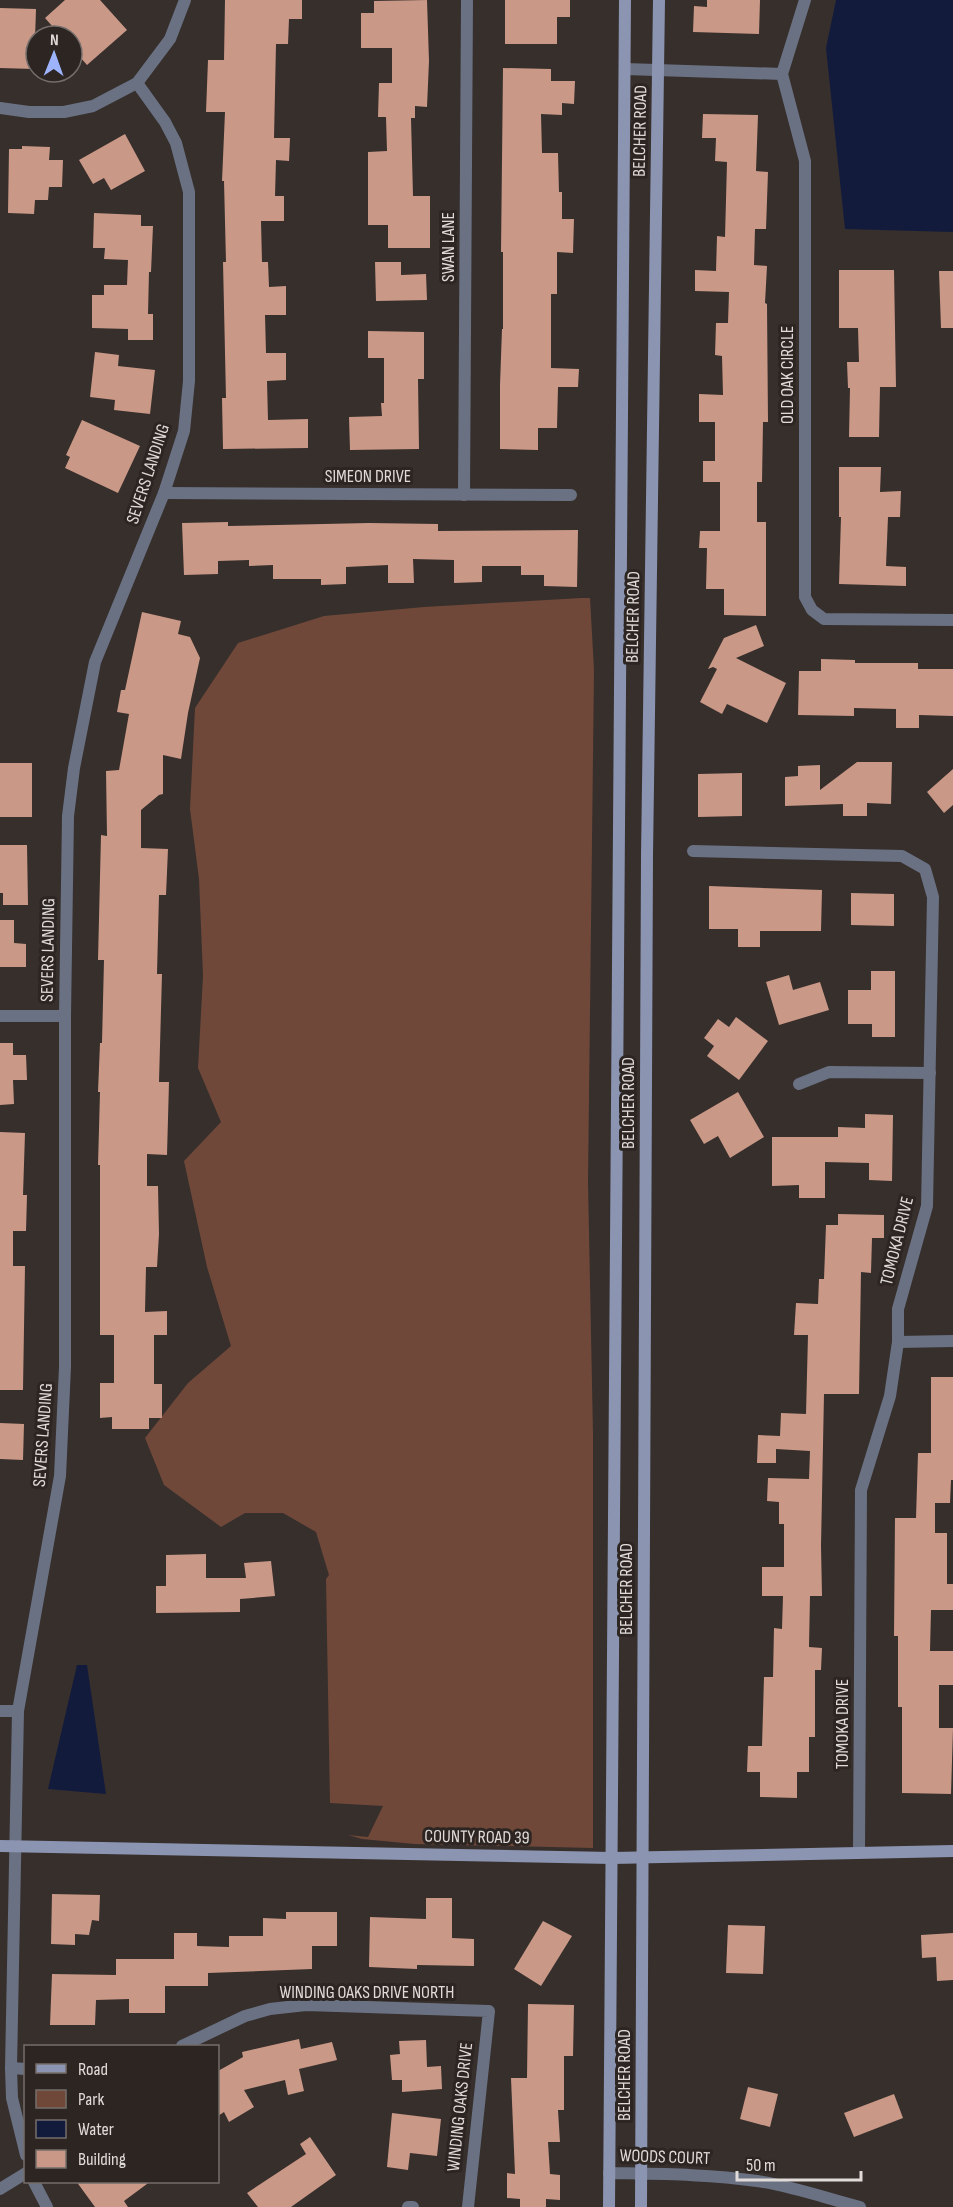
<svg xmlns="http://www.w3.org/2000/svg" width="953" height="2207" font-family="'Sofia Sans Condensed',sans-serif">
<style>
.green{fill:#6f483a}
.water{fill:#131b3d}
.building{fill:#ca9887}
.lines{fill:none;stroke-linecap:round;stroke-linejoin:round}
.street{stroke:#6a7183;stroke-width:12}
.secondary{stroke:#8b94b1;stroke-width:12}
.labels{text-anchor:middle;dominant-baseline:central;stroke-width:6;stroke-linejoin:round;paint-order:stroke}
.street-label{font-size:18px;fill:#e0dbd9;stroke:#2c2522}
</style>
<rect width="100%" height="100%" fill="#362f2c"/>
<!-- green -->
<polygon class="green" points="581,598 590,598 594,670 588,1182 593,1434 593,1848 414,1844 362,1839 348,1835 368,1837 383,1806 330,1803 326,1579 329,1575 316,1532 283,1513 245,1513 221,1527 164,1485 145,1438 188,1383 231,1346 207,1267 184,1161 221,1122 198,1068 203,976 199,879 190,809 195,708 238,643 324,616 424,607"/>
<!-- water -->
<g class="water">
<polygon points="836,0 953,0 953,232 845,229 826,48"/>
<polygon points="77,1665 87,1665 106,1794 48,1789"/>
</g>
<!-- building -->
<g class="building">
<polygon points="65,0 100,0 127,30 87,65 72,48 72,36 61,36 45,18"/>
<polygon points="225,0 302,0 302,19 289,19 288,44 276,44 274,138 290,138 289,161 276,160 275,196 284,196 284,221 261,221 262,262 268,262 269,287 286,286 286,315 265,315 266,353 286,353 286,380 267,381 268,420 308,419 308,448 223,449 222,398 226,398 223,262 226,262 224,181 222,181 225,112 206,112 208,60 224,60"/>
<polygon points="427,0 429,61 427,107 415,106 415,118 411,118 413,196 430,196 430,248 388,248 388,225 368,225 368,152 387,151 386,117 378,117 379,83 392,83 392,48 361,48 361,13 374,13 374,1"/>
<polygon points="505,0 570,0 570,17 557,17 557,44 505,44"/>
<polygon points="707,0 760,0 759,34 693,32 694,6 707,7"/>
<polygon points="0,8 36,9 34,69 0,68"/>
<polygon points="503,68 551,69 551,81 575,81 574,104 562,103 562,115 541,114 542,153 558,153 559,192 562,192 562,219 574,219 573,253 557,252 557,294 551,294 551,368 579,369 578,387 558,387 557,428 538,428 538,450 500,449 500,385 502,329 503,329 503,252 501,252"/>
<polygon points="703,114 758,115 756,171 768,172 766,229 755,229 754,265 767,266 765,303 767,304 768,422 763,422 762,482 757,482 757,522 766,522 766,616 724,615 724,589 706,589 707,548 699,548 700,531 720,531 720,482 703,482 703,461 715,461 715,422 699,422 699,394 723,395 722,356 715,355 716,323 728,323 729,292 695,291 695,270 716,271 717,236 725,237 727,162 715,161 716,138 702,138"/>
<polygon points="125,134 145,171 111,190 104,178 93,184 79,160"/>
<polygon points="22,146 50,147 49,160 63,160 62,187 49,187 48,200 35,200 34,214 8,213 9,149 22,149"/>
<polygon points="94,213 141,215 141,226 153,226 151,272 149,272 148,314 153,314 153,340 128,340 128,329 92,328 92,295 104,295 104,285 127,285 128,260 104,259 105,248 93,248"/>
<polygon points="375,262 401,262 401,275 426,274 427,300 376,301"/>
<polygon points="839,270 894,270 896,387 880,387 879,437 849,437 850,388 848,388 847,362 859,362 858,328 839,328"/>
<polygon points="939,271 953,271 953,328 941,328"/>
<polygon points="368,331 424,332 424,379 418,379 419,449 350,450 349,417 382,416 381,403 384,403 384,358 368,358"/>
<polygon points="95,352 119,355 118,366 155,370 150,414 114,410 115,400 90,397"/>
<polygon points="82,420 140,446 118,493 65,468 70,457 66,455"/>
<polygon points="839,467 881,467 880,492 901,491 900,517 888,517 886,566 906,567 906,586 839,584 841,517 839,517"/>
<polygon points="228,522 228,526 369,523 438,524 438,531 578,530 577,587 544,586 544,575 521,575 521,566 482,566 482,582 454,583 454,560 413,559 414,583 388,583 388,565 346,567 346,584 321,585 321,579 273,579 273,565 249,566 249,560 218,561 218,574 184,575 182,523"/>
<polygon points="142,612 181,621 178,634 190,637 200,658 188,713 181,759 163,755 163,794 159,795 141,810 141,848 168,849 166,895 159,895 157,974 162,974 159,1082 169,1082 167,1155 147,1154 147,1186 158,1186 159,1234 157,1267 146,1267 145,1312 167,1311 167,1335 154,1335 154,1384 162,1384 162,1418 149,1418 149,1429 112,1429 112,1417 100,1418 100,1383 114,1383 114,1335 100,1335 100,1165 98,1165 100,1092 98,1092 100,1043 102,1043 104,960 98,960 101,835 107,836 106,771 119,770 129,714 117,712 121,690 125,690"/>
<polygon points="756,625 764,646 736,658 786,683 767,723 727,704 722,714 700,702 717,669 713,667 708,669 724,638"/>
<polygon points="821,659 855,660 855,663 918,663 918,669 953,669 953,716 919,715 919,728 896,728 896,709 854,708 854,716 798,715 799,671 821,671"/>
<polygon points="857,762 892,762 891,804 867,803 867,816 843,816 843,804 785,806 785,777 798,776 798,766 820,765 820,790"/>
<rect x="0" y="763" width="32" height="54"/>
<polygon points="953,769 953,805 944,813 927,792"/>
<polygon points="742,773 742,816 698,817 698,774"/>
<polygon points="0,845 27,845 28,905 3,905 3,893 0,893"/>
<polygon points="709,886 822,890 821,931 760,931 760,947 738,947 738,929 709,929"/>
<polygon points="851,893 894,894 894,926 851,925"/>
<polygon points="0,920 14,920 14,943 26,944 26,967 0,967"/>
<polygon points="871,971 895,971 895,1037 872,1037 872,1024 848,1024 848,990 871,990"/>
<polygon points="789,975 793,990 820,982 829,1010 779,1025 766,982"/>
<polygon points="736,1017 768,1041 739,1080 707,1056 714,1046 704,1038 718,1019 729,1027"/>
<polygon points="0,1043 13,1043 13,1055 26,1055 27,1080 13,1080 14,1104 0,1105"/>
<polygon points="738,1092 764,1137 730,1158 718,1136 704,1144 690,1120"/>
<polygon points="865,1114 893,1115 892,1181 869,1180 869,1163 825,1162 825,1198 799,1198 799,1185 772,1186 772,1137 838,1137 838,1127 865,1128"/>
<polygon points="0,1132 25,1133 23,1195 27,1195 26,1231 13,1231 13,1266 25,1266 23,1390 0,1390"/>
<polygon points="838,1214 884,1215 884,1238 872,1238 871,1273 861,1272 859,1394 824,1394 821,1546 822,1596 810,1596 809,1647 822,1648 821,1670 815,1670 815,1737 809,1737 809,1772 797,1772 797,1798 760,1797 760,1772 747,1772 748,1746 762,1746 764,1677 773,1677 774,1628 782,1629 783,1596 762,1596 762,1567 784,1567 784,1524 779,1524 779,1502 767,1501 768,1478 809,1479 810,1451 776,1449 776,1463 757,1463 758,1435 780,1436 781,1413 806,1414 808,1335 794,1335 796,1303 818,1304 819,1279 824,1279 826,1225 838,1225"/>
<polygon points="931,1377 953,1377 953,1480 951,1480 950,1503 935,1503 935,1533 947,1533 947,1584 953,1584 953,1610 931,1610 930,1651 953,1651 953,1685 939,1685 939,1728 953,1728 951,1794 902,1793 902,1707 898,1707 898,1636 894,1636 895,1518 916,1518 918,1453 931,1453"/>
<polygon points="0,1423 24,1424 23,1460 0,1459"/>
<polygon points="206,1554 206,1578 246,1578 244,1563 271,1561 275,1596 240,1599 240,1612 156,1613 156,1586 166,1586 166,1555"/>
<polygon points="52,1894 100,1895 99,1921 92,1920 89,1935 75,1934 75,1945 51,1944"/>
<polygon points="426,1898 452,1898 452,1938 474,1939 474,1966 417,1965 417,1969 369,1967 370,1917 426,1919"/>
<polygon points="286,1912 337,1912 337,1946 312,1946 312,1969 208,1973 208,1986 165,1986 165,2013 129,2013 129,1999 96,2000 95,2025 50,2025 52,1974 116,1975 116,1959 174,1959 174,1933 197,1933 197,1946 229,1947 229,1936 263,1936 263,1918 286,1919"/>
<polygon points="543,1921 572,1936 541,1986 514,1969"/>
<polygon points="728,1925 765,1926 763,1974 726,1973"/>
<polygon points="953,1933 953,1980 937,1981 936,1957 922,1958 921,1935"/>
<polygon points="528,2004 574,2005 573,2056 564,2056 564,2110 558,2110 560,2142 548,2142 550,2174 560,2175 560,2200 546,2199 546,2207 520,2207 520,2199 507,2198 507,2173 515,2174 511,2078 527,2078"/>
<polygon points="299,2039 301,2049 332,2042 337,2060 299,2069 304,2091 288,2095 285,2080 244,2090 254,2107 229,2122 224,2112 218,2116 218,2071 243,2057 242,2052"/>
<polygon points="426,2040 427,2067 441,2066 442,2089 402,2092 402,2080 392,2080 390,2055 400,2054 399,2041"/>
<polygon points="748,2087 778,2094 770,2127 740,2119"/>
<polygon points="894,2094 903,2118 854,2137 844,2113"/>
<polygon points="392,2113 441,2119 437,2156 410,2153 408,2170 387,2167"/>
<polygon points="310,2137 336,2175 291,2207 258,2207 247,2193 306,2154 300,2144"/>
<polygon points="76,2181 151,2181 124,2201 128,2207 95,2207"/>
</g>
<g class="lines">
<!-- street -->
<g class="street">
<polyline points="805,0 782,74 805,161 805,597 812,610 824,619 953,620"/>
<polyline points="625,69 782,74"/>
<polyline points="0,108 29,112 64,112 93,106 137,83 170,39 185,0"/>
<polyline points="164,493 571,495"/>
<polyline points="464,495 467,0"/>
<polyline points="693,851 902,856 925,869 933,897 927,1206 898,1309 898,1342 890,1396 861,1490 859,1853"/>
<polyline points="0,1016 65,1016"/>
<polyline points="799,1084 829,1072 930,1073"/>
<polyline points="898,1342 953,1341"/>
<polyline points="0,1711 18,1711"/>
<polyline points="182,2046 245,2016 270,2009 306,2005 489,2011 468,2207"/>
<polyline points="11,2068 26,2069"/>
<polyline points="26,2155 12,2098 11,2068 18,1711 60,1476 65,1367 65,1016 68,816 74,768 95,662 164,493 184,431 189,381 189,192 176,143 165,122 137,83"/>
<path d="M609,2173C659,2174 708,2174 757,2181C792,2186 825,2198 860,2207"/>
<polyline points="34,2182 47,2207"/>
<polyline points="0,2189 26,2173"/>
<polyline points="408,2207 413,2207"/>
</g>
<!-- secondary -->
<g class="secondary">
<polyline points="0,1846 612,1858 953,1851"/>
<polyline points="609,2207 625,0"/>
<polyline points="641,2207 647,856 659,0"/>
</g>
</g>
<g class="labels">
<!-- street labels -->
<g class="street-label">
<text transform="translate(640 131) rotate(-89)">BELCHER ROAD</text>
<text transform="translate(448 247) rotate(-90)">SWAN LANE</text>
<text transform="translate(787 375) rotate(-90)">OLD OAK CIRCLE</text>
<text transform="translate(148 474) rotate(-72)">SEVERS LANDING</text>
<text x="368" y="476">SIMEON DRIVE</text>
<text transform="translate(633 617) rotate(-89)">BELCHER ROAD</text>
<text transform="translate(48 950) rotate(-89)">SEVERS LANDING</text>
<text transform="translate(628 1103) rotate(-90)">BELCHER ROAD</text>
<text transform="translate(897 1241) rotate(-76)">TOMOKA DRIVE</text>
<text transform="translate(43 1435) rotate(-86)">SEVERS LANDING</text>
<text transform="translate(626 1589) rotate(-90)">BELCHER ROAD</text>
<text transform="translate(842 1724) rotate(-90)">TOMOKA DRIVE</text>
<text transform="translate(477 1837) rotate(1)">COUNTY ROAD 39</text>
<text x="367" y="1992">WINDING OAKS DRIVE NORTH</text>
<text transform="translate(624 2075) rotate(-90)">BELCHER ROAD</text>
<text transform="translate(460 2107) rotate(-84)">WINDING OAKS DRIVE</text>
<text transform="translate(665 2157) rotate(2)">WOODS COURT</text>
</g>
</g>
<!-- legend -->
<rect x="24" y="2045" width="195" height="138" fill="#2c2522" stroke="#746e6b" stroke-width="1.5"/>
<rect x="36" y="2064" width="30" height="9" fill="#8b94b1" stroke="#746e6b" stroke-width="1.5"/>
<text x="78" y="2075" font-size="18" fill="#e0dbd9">Road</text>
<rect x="36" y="2090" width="30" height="18" fill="#6f483a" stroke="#746e6b" stroke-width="1.5"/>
<text x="78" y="2105" font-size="18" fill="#e0dbd9">Park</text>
<rect x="36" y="2120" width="30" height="18" fill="#131b3d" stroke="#746e6b" stroke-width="1.5"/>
<text x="78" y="2135" font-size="18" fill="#e0dbd9">Water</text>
<rect x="36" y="2150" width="30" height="18" fill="#ca9887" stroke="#746e6b" stroke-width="1.5"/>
<text x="78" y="2165" font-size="18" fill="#e0dbd9">Building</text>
<!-- north arrow -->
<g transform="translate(54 54) rotate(1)"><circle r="28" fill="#2c2522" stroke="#746e6b" stroke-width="1.5"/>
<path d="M0-4.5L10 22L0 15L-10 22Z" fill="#9db4fd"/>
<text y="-9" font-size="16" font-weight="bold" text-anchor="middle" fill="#e0dbd9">N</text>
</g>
<!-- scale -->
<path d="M737 2171v9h124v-9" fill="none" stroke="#e0dbd9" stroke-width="3"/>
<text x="746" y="2171" font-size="18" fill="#e0dbd9" stroke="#2c2522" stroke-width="4.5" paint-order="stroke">50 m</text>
</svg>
